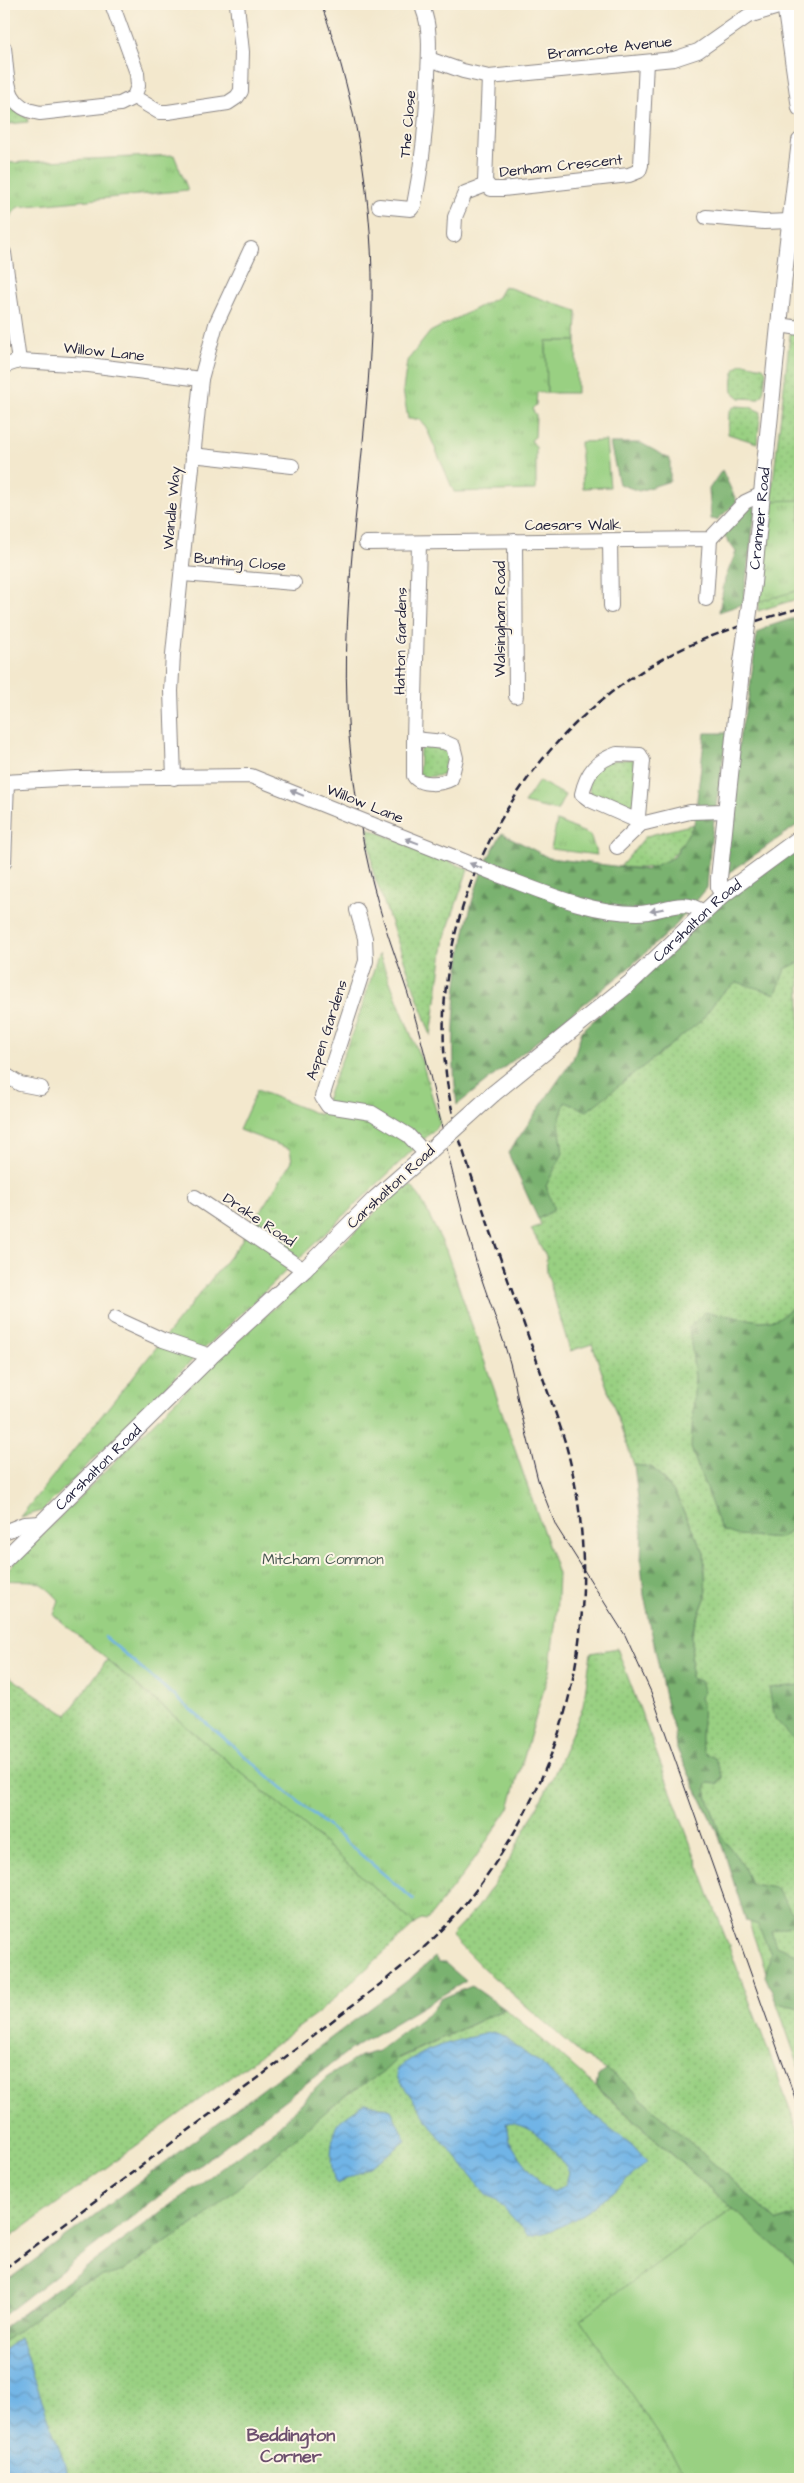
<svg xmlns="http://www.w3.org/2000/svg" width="804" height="2483" font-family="'Architects Daughter',sans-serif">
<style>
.grass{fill:url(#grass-dots);stroke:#5e795e}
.forest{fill:url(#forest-firs);stroke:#4e6a56}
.park{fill:url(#park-tufts);stroke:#5e795e}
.pitch{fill:#99d082;stroke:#5e795e}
.water{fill:url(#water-waves);stroke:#496b90;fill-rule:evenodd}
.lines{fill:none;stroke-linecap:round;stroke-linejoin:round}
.stream{stroke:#70b4e6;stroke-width:2.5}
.minor-casing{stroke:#8a8584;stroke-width:16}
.major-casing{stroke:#8a8584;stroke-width:18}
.minor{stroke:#fff;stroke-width:14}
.major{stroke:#fff;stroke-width:16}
.tram{stroke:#22223b;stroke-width:1}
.rail{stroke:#22223b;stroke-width:2.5;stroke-dasharray:8 4;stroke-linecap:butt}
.minor-bridge-casing{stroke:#8a8584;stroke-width:16;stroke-linecap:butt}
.major-bridge-casing{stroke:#8a8584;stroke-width:18;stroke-linecap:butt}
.minor-bridge{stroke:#fff;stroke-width:14}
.major-bridge{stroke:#fff;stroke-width:16}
.oneway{fill:#9c9ca7}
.labels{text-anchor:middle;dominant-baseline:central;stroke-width:4;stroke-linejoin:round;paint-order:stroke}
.street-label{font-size:15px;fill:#22223b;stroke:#fcf5e5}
.park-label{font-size:15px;fill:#465650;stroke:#fcf5e5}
.quarter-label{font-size:18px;font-weight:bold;fill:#6c506e;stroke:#fcf5e5}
</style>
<defs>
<pattern id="grass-dots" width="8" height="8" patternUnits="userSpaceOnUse" patternTransform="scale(1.25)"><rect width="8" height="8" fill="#99d082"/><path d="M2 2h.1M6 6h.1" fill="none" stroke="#84b271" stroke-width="1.8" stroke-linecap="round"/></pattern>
<pattern id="forest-firs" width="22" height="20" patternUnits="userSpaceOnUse" patternTransform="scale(1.25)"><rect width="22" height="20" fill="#7ab270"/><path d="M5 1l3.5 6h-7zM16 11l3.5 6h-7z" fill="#64905d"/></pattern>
<pattern id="park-tufts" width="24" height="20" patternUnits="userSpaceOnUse" patternTransform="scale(1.25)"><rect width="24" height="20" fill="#99d082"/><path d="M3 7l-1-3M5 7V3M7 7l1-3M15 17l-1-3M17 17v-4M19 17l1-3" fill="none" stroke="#84b271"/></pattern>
<pattern id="water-waves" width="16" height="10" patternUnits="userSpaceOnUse" patternTransform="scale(1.25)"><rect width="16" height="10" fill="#70b4e6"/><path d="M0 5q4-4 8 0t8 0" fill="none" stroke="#5c92bc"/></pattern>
</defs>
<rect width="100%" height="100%" fill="#fcf5e5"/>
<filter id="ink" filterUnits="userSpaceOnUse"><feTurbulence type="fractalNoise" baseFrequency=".02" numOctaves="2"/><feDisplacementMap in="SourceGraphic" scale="10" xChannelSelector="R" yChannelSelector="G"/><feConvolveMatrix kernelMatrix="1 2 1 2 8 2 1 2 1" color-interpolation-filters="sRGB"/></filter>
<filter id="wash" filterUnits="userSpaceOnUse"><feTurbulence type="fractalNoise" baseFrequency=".0096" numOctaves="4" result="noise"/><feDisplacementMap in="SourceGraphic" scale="20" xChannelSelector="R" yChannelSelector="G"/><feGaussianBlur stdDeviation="1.12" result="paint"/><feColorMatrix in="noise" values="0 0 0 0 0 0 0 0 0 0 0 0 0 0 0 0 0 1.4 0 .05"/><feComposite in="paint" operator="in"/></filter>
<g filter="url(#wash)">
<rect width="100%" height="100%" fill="#f3e8cd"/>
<!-- grass -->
<g class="grass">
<polygon points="5,103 27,118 28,122 10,124"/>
<polygon points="800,201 800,598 758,611 792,318"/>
<path d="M744,363L763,367L766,371L763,395L757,399L740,398L733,392C732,381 732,366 744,363Z"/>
<polygon points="737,406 750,407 761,412 757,443 728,434 729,412 732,408"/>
<polygon points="424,746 446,748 450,755 445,775 425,777 419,775 420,749"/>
<polygon points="639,759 636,815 591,799 587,776 597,761"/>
<path d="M694,824C672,861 666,872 620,867L646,836Z"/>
<polygon points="368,828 468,869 445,937 431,1036 373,872"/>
<polygon points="800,845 800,2070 719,1836 676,1747 675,1740 691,1678 692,1633 706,1596 704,1553 674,1492 652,1467 634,1465 592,1344 570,1351 547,1273 546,1256 531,1229 541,1225 514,1154"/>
<polygon points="617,1648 800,2136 800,2214 777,2221 619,2078 582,2055 483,1968 451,1936 478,1907 505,1868 553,1777 583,1706 591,1653"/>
<polygon points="107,1660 312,1832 415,1924 317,2014 4,2242 4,1673 67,1715"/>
<polygon points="505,2009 556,2051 733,2209 581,2319 689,2479 4,2479 4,2341 335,2088"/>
</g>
<!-- forest -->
<g class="forest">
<polygon points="610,443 641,443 670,459 670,481 639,491 619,484"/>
<polygon points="722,470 737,502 717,520 711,519 709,489"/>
<polygon points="757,498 743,604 719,612 725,579 736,552 723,534"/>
<polygon points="800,616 800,823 729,873 724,874 740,734 749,695 757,634 767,627"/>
<path d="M705,733H727L710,847L707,888L676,925L624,972L457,1105C448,1038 457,938 481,874C486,860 495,846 502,833L549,858L646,870L674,857L694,824Z"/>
<polygon points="800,847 800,962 785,969 776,994 737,982 720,995 701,1021 587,1111 565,1102 559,1122 563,1153 546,1186 554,1210 538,1219 508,1153 573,1059 582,1031 721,902"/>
<polygon points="800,1302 800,1526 780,1538 736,1535 721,1530 691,1448 695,1376 689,1328 705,1312 761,1321 777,1319"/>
<path d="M634,1465L652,1467L674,1492L704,1553L706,1596L692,1633L691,1678L700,1681L704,1692L700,1697C707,1715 696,1735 704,1753L715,1758L723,1778L718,1784L708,1783L705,1789L720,1834L744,1867L751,1884L776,1888L799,1923L771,1931L776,1946L800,1956V2008L777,2003L765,1976L771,1954L758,1925L746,1921L719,1836L676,1747L675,1731L668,1712L644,1595L641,1563L642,1532Z"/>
<polygon points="800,1685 800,1746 775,1719 769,1688"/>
<polygon points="435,1957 439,1963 445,1963 466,1981 351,2049 4,2315 4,2283 411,1978"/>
<polygon points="472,1986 505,2009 398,2058 381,2074 344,2096 204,2217 123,2271 77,2285 4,2342 4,2327 278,2127 326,2078 360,2056 378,2051 431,2011 440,1999"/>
<polygon points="607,2070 619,2078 777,2221 800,2214 800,2269 596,2086 598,2076"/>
</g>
<!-- park -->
<g class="park">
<polygon points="795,4 800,4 800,37"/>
<polygon points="174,155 188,190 18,207 4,224 4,163"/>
<polygon points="504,286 577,311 576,341 546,341 547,393 537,392 536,405 532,409 536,415 535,437 531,440 536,447 536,490 454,492 426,427 419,419 408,419 403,390 407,361 430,332 498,297"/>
<polygon points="800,500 800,590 757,602 768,501"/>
<polygon points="539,781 565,795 557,811 524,803"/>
<polygon points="557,821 590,835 597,855 551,849"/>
<polygon points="379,954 423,1065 440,1124 183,1369 42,1511 20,1517 238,1246 292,1161 290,1149 239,1130 257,1090 320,1115 360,1013"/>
<path d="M411,1186L420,1197L446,1250L558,1574L556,1619L549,1672L509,1808L469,1867L427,1920L421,1919L415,1924L312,1832L54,1615L59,1600C35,1574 33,1583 4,1580V1573L215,1361L294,1290L396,1193Z"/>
</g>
<!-- pitch -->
<g class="pitch">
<polygon points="546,341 576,341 577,393 547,393"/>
<polygon points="606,441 610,487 583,488 580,442"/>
<polygon points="733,2209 800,2269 800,2479 689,2479 580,2319"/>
</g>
<!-- water -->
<g class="water">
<path d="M492,2032C510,2035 522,2055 540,2062L589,2112L631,2144L647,2162C618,2189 569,2232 529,2236L497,2200L487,2195L434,2130L398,2078L396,2070C422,2047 459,2040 492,2032ZM506,2123C535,2123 554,2150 569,2172L566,2184L553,2192L542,2185L517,2153L509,2140Z"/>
<path d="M365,2103L391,2110L406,2141L372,2166L337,2184C328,2174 330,2132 339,2122C346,2115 357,2109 365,2103Z"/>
<polygon points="20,2338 70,2479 4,2479 4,2350"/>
</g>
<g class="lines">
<!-- stream -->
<polyline class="stream" points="105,1637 413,1899"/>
</g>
</g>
<g filter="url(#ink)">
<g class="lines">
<defs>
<g id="minor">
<polyline points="112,4 137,73 138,86 134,97 159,112 168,112 228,103 237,97 241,91 242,52 237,4"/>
<path d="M4,48C8,77 3,108 40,113L120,104L134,97"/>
<polyline points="429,59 463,71 489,77 674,59 698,51 748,16 785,5"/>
<polyline points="489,77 485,182 491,189 503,189 629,175 639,171 641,165 646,62"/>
<path d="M379,206L411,209L414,205C423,161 427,118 428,74C429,52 431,29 423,9"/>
<polyline points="706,217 764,222 790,221"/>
<polyline points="454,235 455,217 465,193 486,185"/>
<polyline points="4,253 19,361"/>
<polyline points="779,325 800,328"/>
<polyline points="4,366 19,361 89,365 201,379"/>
<polyline points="192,455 292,466"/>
<polyline points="515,541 516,696"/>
<polyline points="610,541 611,606"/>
<polyline points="366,543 710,539 745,502 762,494"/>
<polyline points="183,574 294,583"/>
<polyline points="706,599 710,539"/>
<polyline points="414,739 419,543"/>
<path d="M414,739L444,742L453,746L456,758L451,779C442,784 420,786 414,776Z"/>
<path d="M617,754L640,755L643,761L638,816L633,819L590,800L582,794C587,772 596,761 617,754Z"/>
<polyline points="174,778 171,691 173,654 201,379 216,324 251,249"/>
<polyline points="4,782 77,778 251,776 336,810"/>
<polyline points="371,824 454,857"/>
<polyline points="617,847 641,824 690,812 725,811"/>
<polyline points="4,863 7,782"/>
<path d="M498,875C544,892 588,913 638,913C661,913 682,896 703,912"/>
<polyline points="357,910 365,938 366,961 322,1097 328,1106 372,1113 408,1135 426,1154"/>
<polyline points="4,1074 20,1084 41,1088"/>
<polyline points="195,1197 304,1270"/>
<polyline points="115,1318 163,1340 211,1356"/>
<polyline points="4,1532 24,1524 42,1523"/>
</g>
<g id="major">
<polyline points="785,4 800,108"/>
<path id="s1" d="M753,583L785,266L800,141"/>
<polyline points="724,894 719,888 719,878 742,662"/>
<path id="s2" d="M493,1094L630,983L724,894L800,838"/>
<path id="s3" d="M4,1560L211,1356L304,1270L376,1198L432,1149"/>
</g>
</defs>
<!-- minor casing -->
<use href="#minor" class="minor-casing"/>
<!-- major casing -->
<use href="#major" class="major-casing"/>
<!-- minor -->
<use href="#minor" class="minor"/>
<!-- major -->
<use href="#major" class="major"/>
<!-- tram -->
<g class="tram">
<path d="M321,4C360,108 377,224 371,335C365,476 335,616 351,757C356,799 362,843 373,884C385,933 405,979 418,1028C438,1102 451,1177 473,1251C487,1302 511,1349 518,1401"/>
<polyline points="517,1396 538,1480 556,1526 625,1635 651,1692 800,2112"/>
</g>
<!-- rail -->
<path class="rail" d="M4,2269C83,2210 162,2150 241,2091C278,2063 314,2035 350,2007C381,1984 412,1960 440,1932C491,1879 530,1813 555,1744C586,1656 592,1552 570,1461C564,1434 553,1407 544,1381C525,1327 506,1274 487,1221C475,1184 460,1147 452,1110C415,938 503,753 652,665C698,637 749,623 800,608"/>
<defs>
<g id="minor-bridge">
<polyline points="336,810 371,824"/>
<polyline points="454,857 498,875"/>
</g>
<g id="major-bridge">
<polyline points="742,662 753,583"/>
<polyline points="432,1149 493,1094"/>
</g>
</defs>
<!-- minor-bridge casing -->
<use href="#minor-bridge" class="minor-bridge-casing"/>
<!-- major-bridge casing -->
<use href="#major-bridge" class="major-bridge-casing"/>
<!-- minor-bridge -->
<use href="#minor-bridge" class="minor-bridge"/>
<!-- major-bridge -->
<use href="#major-bridge" class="major-bridge"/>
</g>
<!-- one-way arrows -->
<defs><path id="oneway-solid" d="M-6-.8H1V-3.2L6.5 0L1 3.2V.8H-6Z" transform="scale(1.25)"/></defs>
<g class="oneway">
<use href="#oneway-solid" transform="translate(297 793) rotate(-157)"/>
<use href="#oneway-solid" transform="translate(412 841) rotate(-159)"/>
<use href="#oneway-solid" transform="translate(476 866) rotate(-157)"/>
<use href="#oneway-solid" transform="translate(657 910) rotate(168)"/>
</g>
</g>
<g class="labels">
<!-- street labels -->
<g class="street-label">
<text transform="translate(610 48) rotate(-6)">Bramcote Avenue</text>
<text transform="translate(408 124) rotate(-85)">The Close</text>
<text transform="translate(561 166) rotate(-6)">Denham Crescent</text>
<text transform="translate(104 352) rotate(6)">Willow Lane</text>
<text transform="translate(172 508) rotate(-85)">Wandle Way</text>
<text stroke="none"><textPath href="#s1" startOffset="65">Cranmer Road</textPath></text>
<text x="573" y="525">Caesars Walk</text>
<text transform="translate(240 562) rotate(5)">Bunting Close</text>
<text transform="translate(500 619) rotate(-90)">Walsingham Road</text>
<text transform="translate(401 641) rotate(-89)">Hatton Gardens</text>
<text transform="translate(365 804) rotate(22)">Willow Lane</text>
<text stroke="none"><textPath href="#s2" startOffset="268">Carshalton Road</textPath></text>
<text transform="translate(327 1030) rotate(-72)">Aspen Gardens</text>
<text transform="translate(391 1187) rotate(-43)">Carshalton Road</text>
<text transform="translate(259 1220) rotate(34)">Drake Road</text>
<text stroke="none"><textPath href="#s3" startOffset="132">Carshalton Road</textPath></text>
</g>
<!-- park labels -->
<g class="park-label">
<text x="323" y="1559">Mitcham Common</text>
</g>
<!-- quarter labels -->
<g class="quarter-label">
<text x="291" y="2435">Beddington<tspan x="291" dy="21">Corner</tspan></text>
</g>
</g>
<!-- margin -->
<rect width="804" height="2483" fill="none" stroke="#fcf5e5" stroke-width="20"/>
</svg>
